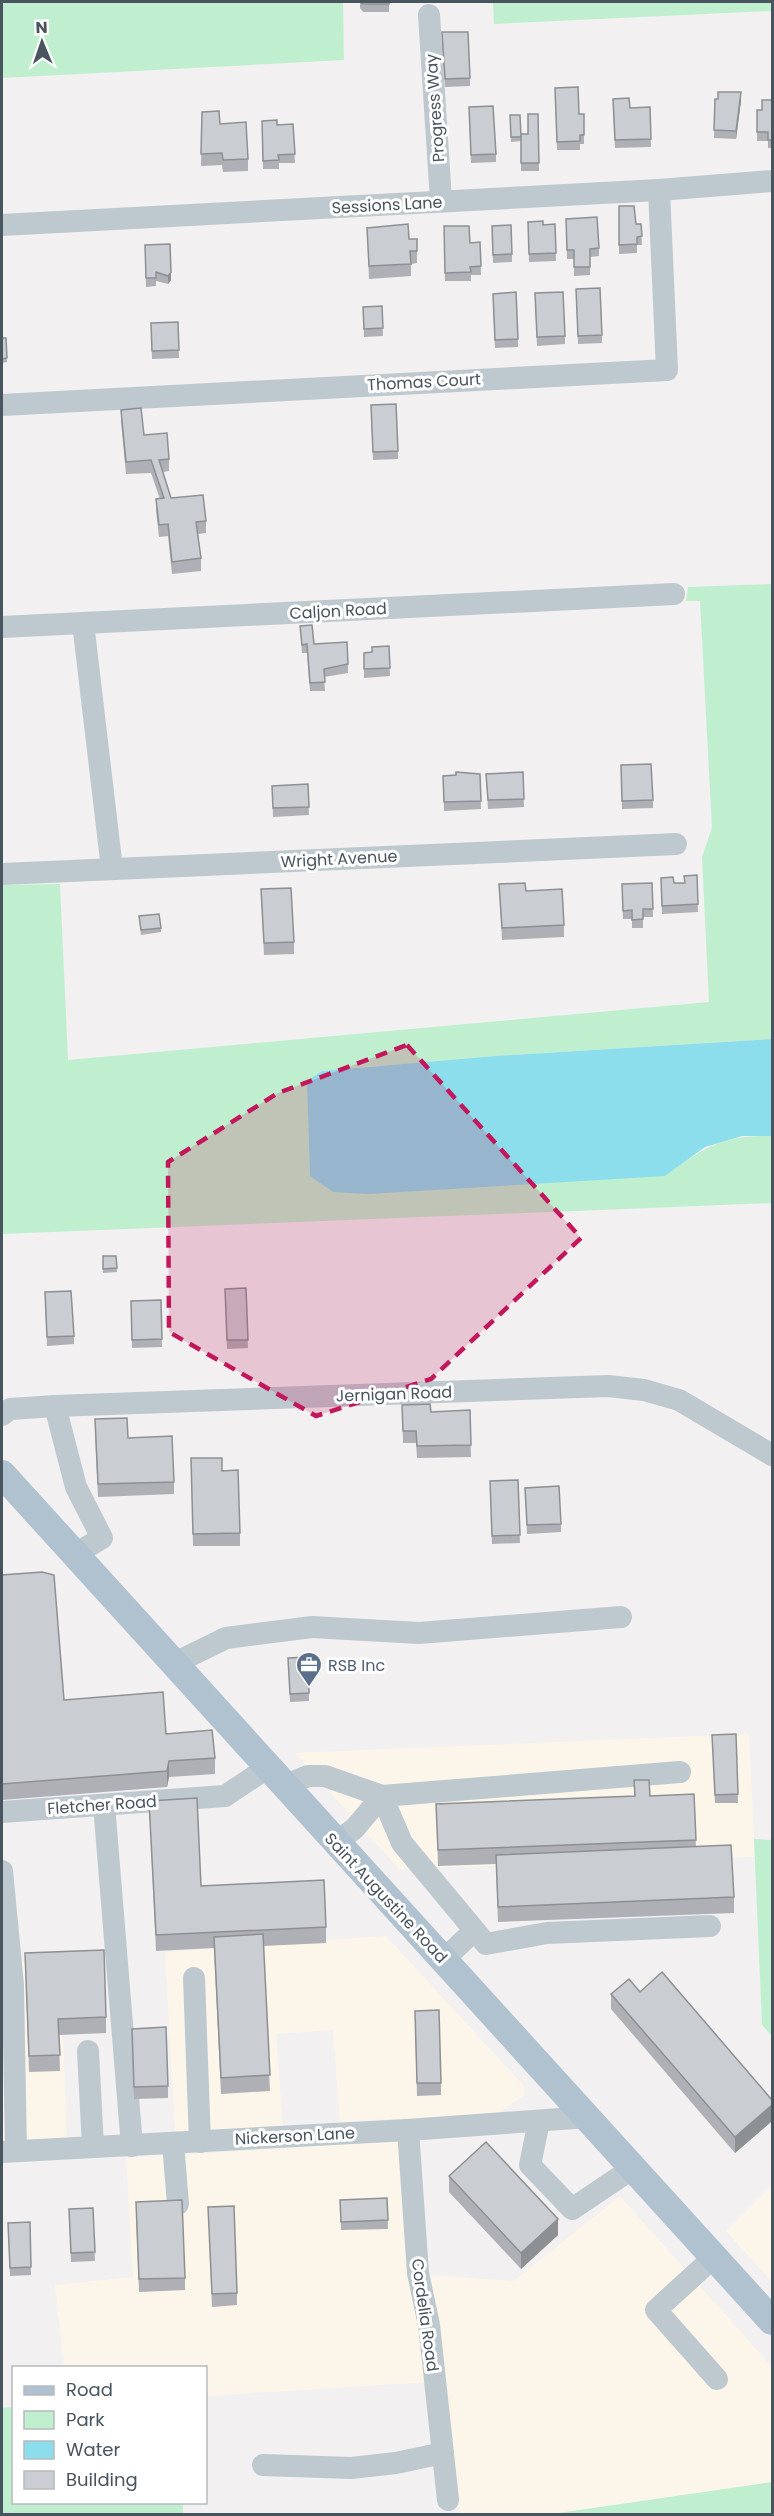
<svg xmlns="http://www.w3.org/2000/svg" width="774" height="2516" font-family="Poppins,sans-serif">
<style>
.commercial{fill:#fcf6ea}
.green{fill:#bfefcf}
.water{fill:#8cdeec}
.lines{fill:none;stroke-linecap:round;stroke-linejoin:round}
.minor{stroke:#bec8cf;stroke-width:22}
.major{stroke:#b0c1cf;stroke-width:28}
.wall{fill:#aeb0b5}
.shaded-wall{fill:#8d9093}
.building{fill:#cacdd2;stroke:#8d9093;stroke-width:1.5}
.marked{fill:#c2185b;fill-opacity:0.2;stroke:#c2185b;stroke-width:4.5;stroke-dasharray:12 8;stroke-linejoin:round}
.labels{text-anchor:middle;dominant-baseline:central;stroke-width:6;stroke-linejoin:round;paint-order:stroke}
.street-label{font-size:16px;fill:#48545e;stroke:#fff}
.service-label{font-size:16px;fill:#4e5e75;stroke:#fff;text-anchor:start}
</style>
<rect width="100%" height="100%" fill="#f2f0f0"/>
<!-- commercial -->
<g class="commercial">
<polygon points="749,1734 755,1857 399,1869 295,1753"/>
<polygon points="386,1936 524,2086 524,2095 499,2113 340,2122 333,2030 276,2034 283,2127 175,2132 165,1952"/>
<polygon points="60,1960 67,2140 2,2143 2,1962"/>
<polygon points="401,2141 430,2382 206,2396 206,2368 64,2367 55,2285 133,2277 126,2158"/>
<polygon points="772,2185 772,2282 726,2231"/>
<polygon points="620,2196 772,2367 772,2482 552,2514 460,2514 429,2275 514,2281"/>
</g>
<!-- green -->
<g class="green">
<polygon points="2,2 343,2 344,60 2,78"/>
<polygon points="493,2 772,2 772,11 494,24"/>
<path d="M772,584V1039L495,1056L322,1071L307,1081L665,1176C705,1147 721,1135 772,1136V1203L2,1234V885L60,884L68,1060L709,1002L702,857L712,828L700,601H686L688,587Z"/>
<polygon points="754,1839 772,1840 772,2036 762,2025"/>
<polygon points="13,2407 14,2502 183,2503 183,2514 2,2514 2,2408"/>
<polygon points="772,2482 772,2514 552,2514"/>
</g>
<!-- water -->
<polygon class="water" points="772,1039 772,1136 742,1136 705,1147 665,1176 368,1194 333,1192 310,1176 307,1081 322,1071 495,1056"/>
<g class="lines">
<!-- minor -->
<g class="minor">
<polyline points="429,15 441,201"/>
<polyline points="2,225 659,190 772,181"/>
<polyline points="2,405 667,370 659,190"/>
<polyline points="83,623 112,869"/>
<polyline points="2,627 674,594"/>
<polyline points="2,874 676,844"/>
<polyline points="55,1406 76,1487 102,1538 74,1555"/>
<polyline points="2,1415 10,1409 55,1406 608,1386 644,1390 679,1400 772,1455"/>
<polyline points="173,1664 226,1638 312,1627 419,1633 621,1617"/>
<polyline points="284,1786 308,1776 325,1776 382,1796 680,1772"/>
<polyline points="104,1805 132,2146"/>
<polyline points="2,1812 225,1796 267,1768"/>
<polyline points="336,1843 355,1828 382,1796 402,1843 486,1944 547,1933 710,1926"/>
<polyline points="2,1871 13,1985 16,2151"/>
<polyline points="443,1960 474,1931"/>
<polyline points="194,1978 200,2142"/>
<polyline points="88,2051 93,2147"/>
<polyline points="539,2121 530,2165 572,2209 633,2168"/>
<polyline points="408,2130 418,2273 429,2325 448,2500"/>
<polyline points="173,2143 178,2204"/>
<polyline points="2,2152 408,2130 588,2117"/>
<polyline points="714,2257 656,2310 717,2379"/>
<polyline points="263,2465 351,2468 396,2463 443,2453"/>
</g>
<!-- major -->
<polyline class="major" points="2,1474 772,2321"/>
</g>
<!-- wall -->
<g class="wall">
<polygon points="360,2 389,2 389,12 363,12 360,8"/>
<polygon points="442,41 470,78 470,86 445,87"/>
<polygon points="555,88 579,114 584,114 584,144 580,144 580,150 557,150"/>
<polygon points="613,99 630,108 650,107 651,147 615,148"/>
<polygon points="715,99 741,101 736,139 714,138"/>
<polygon points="772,100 772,148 768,148 768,141 757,141 757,110 762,110"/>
<polygon points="469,107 496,154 496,162 471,163"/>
<polygon points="202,112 220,124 248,159 248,171 223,172 222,165 201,166"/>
<polygon points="538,114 539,171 521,171 521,134 528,134"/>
<polygon points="510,115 520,115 521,141 511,142"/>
<polygon points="262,121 277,125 293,124 295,163 279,163 279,169 263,169"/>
<polygon points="619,206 636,224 641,224 642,245 637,245 637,253 619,254"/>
<polygon points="566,219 599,248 599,256 590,257 590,275 574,276 574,259 567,259"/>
<polygon points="528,222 543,225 555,224 556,261 529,262"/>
<polygon points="444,226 470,243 480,242 481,275 471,275 471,281 445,281"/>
<polygon points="492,226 512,254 512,262 493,263"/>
<polygon points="367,228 409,239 417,239 417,263 411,264 411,276 369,279"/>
<polygon points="170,244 171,280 168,284 156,281 156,286 146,287 145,245"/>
<polygon points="576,297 602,335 602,343 578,344"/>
<polygon points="535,301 565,336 565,344 537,346"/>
<polygon points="493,302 518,339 518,347 495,348"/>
<polygon points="382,306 383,336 364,337 363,307"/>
<polygon points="178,322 179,358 152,359 151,323"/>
<polygon points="2,338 6,338 7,362 2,363"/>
<polygon points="121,410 169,459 169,471 163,472 171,498 206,521 206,533 198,534 201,558 201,571 172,574 168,536 159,537 156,511 156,499 160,499 151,473 126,474 121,422"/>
<polygon points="371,414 398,451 398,459 373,460"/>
<polygon points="300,626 314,644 348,664 348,673 324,677 325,691 310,691 307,653 302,653"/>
<polygon points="389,646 390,676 364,678 364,653 372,652"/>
<polygon points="621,765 653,800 653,808 622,809"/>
<polygon points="523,772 524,807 488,809 486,774"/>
<polygon points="480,774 481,809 444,811 443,776"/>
<polygon points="308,784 309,815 273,817 272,786"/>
<polygon points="697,875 698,912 662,914 661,878 674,883 684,883 684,876"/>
<polygon points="652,883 653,917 643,917 643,928 632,928 632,919 623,919 622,884"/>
<polygon points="499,884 526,891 564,925 564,937 502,940"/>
<polygon points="261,889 294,942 294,954 264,955"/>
<polygon points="139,916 161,928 161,932 141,935"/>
<polygon points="103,1256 116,1256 117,1272 103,1273"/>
<polygon points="246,1288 248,1348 227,1349 225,1289"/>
<polygon points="45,1300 74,1336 74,1344 47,1346"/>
<polygon points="161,1300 162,1347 132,1348 131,1301"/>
<polygon points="402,1405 431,1412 470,1410 471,1457 417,1458 416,1443 403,1443"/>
<polygon points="95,1432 128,1438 174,1482 174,1494 98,1497"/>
<polygon points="191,1458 222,1471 240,1533 240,1546 193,1546"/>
<polygon points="518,1480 520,1543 492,1544 490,1481"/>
<polygon points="525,1488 561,1524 561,1532 527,1534"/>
<polygon points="2,1575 64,1700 166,1734 215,1758 215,1774 169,1777 167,1787 2,1800"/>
<polygon points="308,1657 309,1701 290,1702 288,1658"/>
<polygon points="736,1734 738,1803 715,1803 712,1735"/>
<polygon points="634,1780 650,1796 694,1794 696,1847 734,1897 734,1913 498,1922 496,1864 438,1866 436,1804 634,1796"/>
<polygon points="149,1801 201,1886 326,1927 326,1943 263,1946 270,2091 221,2094 214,1948 156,1951"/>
<polygon points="25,1953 106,2017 106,2033 59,2035 60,2071 29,2072"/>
<polygon points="640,1992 772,2100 772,2121 735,2153 611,2009 611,1994"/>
<polygon points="415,2023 441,2083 441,2095 417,2096"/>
<polygon points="132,2041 168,2086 168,2098 134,2099"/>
<polygon points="449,2176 558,2235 521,2269 449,2192"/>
<polygon points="387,2198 388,2229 341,2230 340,2200"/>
<polygon points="208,2207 237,2293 237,2305 212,2307"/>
<polygon points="93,2208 95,2261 71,2262 69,2209"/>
<polygon points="136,2214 185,2278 185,2290 139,2292"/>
<polygon points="30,2222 31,2275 10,2276 8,2223"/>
</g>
<!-- shaded-wall -->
<g class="shaded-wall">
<polygon points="741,92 741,101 736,139 736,131"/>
<polygon points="171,272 171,280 168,284 168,276"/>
<polygon points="169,1761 169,1777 167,1787 167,1771"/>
<polygon points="772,2105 772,2121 735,2153 735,2137"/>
<polygon points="558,2219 558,2235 521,2269 521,2253"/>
</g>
<!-- building -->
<g class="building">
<polygon points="361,2 389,2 389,4 363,4"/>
<polygon points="442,32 468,32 470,78 445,79"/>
<polygon points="578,87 579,114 584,114 584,135 580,135 580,141 557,142 555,88"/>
<polygon points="718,92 741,92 736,131 714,130 715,99 718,99"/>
<polygon points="629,98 630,108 650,107 651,139 615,140 613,99"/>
<polygon points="762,100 772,100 772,140 768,140 768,132 757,132 757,110 762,110"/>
<polygon points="493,106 496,154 471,155 469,107"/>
<polygon points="219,111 220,124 246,122 248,159 223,160 222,153 201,154 202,112"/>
<polygon points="528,114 538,114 539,163 521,163 521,134 528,134"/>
<polygon points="510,115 520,115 521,137 511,137"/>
<polygon points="277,120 277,125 293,124 295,154 278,155 279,160 263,161 262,121"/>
<polygon points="619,206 634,206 636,224 641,224 642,236 637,237 637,244 619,245"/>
<polygon points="597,217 599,248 590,249 590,267 574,267 574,250 567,250 566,219"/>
<polygon points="543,221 543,225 555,224 556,253 529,254 528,222"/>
<polygon points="408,224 409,239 417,239 417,251 410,251 411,264 369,266 367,228"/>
<polygon points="511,225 512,254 493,255 492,226"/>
<polygon points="444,226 469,226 470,243 480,242 481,266 470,267 471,272 445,273"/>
<polygon points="170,244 171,272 168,276 156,272 156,278 146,278 145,245"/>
<polygon points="600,288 602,335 578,336 576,289"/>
<polygon points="516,292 518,339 495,340 493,294"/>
<polygon points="563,292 565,336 537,337 535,293"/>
<polygon points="382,306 383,328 364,329 363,307"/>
<polygon points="178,322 179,350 152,351 151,323"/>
<polygon points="2,338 6,338 7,358 2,359"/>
<polygon points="396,404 398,451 373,452 371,405"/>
<polygon points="141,408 144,435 167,433 169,459 159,460 171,498 203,495 206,521 196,522 201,558 172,562 168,524 159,525 156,499 164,498 151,460 126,462 121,410"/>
<polygon points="312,625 314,644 347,642 348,664 324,669 325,682 310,683 307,644 302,645 300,626"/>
<polygon points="389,646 390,668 364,669 364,653 372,652 372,647"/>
<polygon points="651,764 653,800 622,801 621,765"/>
<polygon points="456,772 480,774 481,801 444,802 443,776 456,775"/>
<polygon points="523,772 524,799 488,800 486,774"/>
<polygon points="308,784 309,807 273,808 272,786"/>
<polygon points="697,875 698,904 662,906 661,878 673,877 674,883 685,883 684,876"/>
<polygon points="525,883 526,891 562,889 564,925 502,928 499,884"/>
<polygon points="652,883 653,909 643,909 643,919 632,920 632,910 623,911 622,884"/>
<polygon points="291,888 294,942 264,943 261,889"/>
<polygon points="159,914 161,928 141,930 139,916"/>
<polygon points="103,1256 116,1256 117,1268 103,1269"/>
<polygon points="246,1288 248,1340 227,1340 225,1289"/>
<polygon points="71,1291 74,1336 47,1337 45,1292"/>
<polygon points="161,1300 162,1339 132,1340 131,1301"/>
<polygon points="430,1404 431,1412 470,1410 471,1445 417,1446 416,1431 403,1431 402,1405"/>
<polygon points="127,1418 128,1438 172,1436 174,1482 98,1484 95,1419"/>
<polygon points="191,1458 222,1458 222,1471 238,1470 240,1533 193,1534"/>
<polygon points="518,1480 520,1535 492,1536 490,1481"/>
<polygon points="559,1486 561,1524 527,1525 525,1488"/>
<polygon points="42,1572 54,1575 64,1700 163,1692 166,1734 212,1730 215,1758 169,1761 167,1771 2,1784 2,1575"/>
<polygon points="308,1657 309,1693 290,1694 288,1658"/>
<polygon points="736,1734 738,1794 715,1795 712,1735"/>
<polygon points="634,1780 649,1780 650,1796 694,1794 696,1840 438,1850 436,1804 635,1796"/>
<polygon points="197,1798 201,1886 324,1880 326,1927 156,1935 149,1801"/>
<polygon points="731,1845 734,1897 498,1907 496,1855"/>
<polygon points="263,1934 270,2075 221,2078 214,1937"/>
<polygon points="104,1950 106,2017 58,2019 60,2055 29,2056 25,1953"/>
<polygon points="662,1972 772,2100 772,2105 735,2137 611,1994 629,1979 640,1992"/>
<polygon points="439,2010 441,2083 417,2083 415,2011"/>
<polygon points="166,2027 168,2086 134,2087 132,2029"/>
<polygon points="486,2142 558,2219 521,2253 449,2176"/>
<polygon points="387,2198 388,2220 341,2222 340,2200"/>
<polygon points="182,2200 185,2278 139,2279 136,2202"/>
<polygon points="234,2206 237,2293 212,2294 208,2207"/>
<polygon points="93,2208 95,2252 71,2253 69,2209"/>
<polygon points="30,2222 31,2267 10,2268 8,2223"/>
</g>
<!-- marked area -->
<path class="marked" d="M407,1045L581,1238L431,1379L316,1416L169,1332L168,1162L278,1093Z"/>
<!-- icons -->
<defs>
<symbol id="office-pin" viewBox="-11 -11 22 30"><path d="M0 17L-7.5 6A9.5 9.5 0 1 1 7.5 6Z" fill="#5c6f8a" stroke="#fff"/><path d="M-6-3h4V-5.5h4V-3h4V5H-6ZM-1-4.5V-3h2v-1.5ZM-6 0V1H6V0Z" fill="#fff"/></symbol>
</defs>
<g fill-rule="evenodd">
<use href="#office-pin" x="294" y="1650" width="30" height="40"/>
</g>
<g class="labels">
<!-- street labels -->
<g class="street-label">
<text transform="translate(435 108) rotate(-94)">Progress Way</text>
<text transform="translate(387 205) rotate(-3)">Sessions Lane</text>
<text transform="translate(424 382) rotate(-3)">Thomas Court</text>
<text transform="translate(338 611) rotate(-3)">Caljon Road</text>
<text transform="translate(339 859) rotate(-3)">Wright Avenue</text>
<text transform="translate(394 1394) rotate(-2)">Jernigan Road</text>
<text transform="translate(102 1805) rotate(-4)">Fletcher Road</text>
<text transform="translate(386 1898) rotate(47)">Saint Augustine Road</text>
<text transform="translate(295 2136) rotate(-3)">Nickerson Lane</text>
<text transform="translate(425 2315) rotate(82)">Cordelia Road</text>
</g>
<!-- service labels -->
<g class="service-label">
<text x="328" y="1665">RSB Inc</text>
</g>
</g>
<!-- border -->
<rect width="774" height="2516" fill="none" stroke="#48545e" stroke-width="6"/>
<!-- legend -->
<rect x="12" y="2366" width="195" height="138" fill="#ffffff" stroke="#b6bbbf" stroke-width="1.5"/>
<rect x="24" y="2386" width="30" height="9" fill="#b0c1cf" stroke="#b6bbbf" stroke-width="1.5"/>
<text x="66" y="2396" font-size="18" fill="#48545e">Road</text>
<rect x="24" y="2411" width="30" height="18" fill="#bfefcf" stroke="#b6bbbf" stroke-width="1.5"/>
<text x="66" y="2426" font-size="18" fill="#48545e">Park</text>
<rect x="24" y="2441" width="30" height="18" fill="#8cdeec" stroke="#b6bbbf" stroke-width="1.5"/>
<text x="66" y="2456" font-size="18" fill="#48545e">Water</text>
<rect x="24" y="2471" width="30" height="18" fill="#cacdd2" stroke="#b6bbbf" stroke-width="1.5"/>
<text x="66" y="2486" font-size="18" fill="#48545e">Building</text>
<!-- north arrow -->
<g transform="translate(42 42) rotate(358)" stroke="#ffffff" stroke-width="4.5" paint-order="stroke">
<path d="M0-4.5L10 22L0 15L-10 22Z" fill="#48545e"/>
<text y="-9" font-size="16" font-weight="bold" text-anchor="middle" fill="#48545e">N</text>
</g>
</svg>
